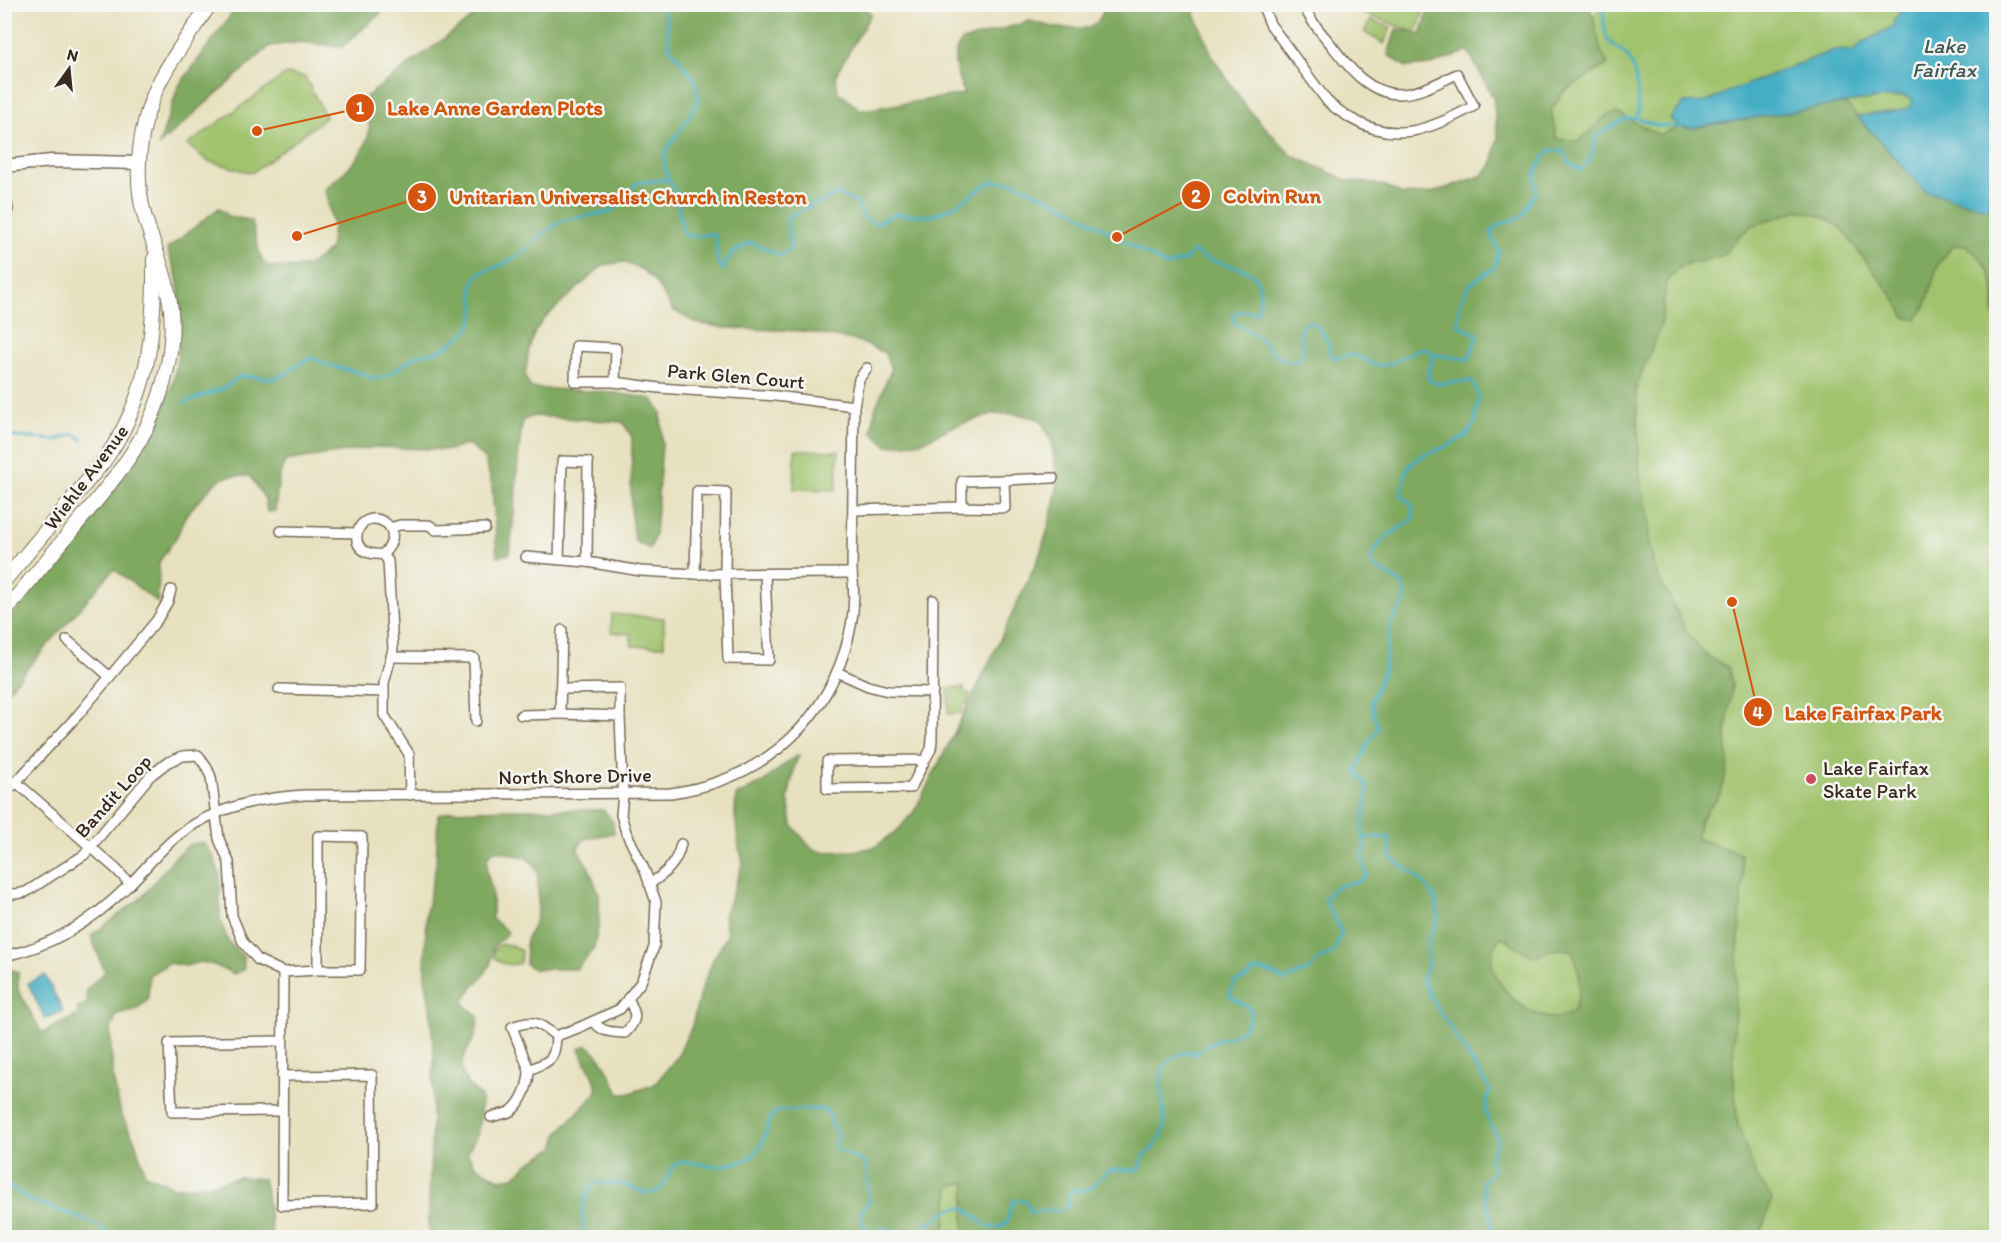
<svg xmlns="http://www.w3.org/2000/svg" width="2001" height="1242" font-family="Itim,sans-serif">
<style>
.green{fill:#a0c36d;stroke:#6e7646;stroke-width:1.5}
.forest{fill:#80a960;stroke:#5e6a3f;stroke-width:1.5;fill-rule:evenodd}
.water{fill:#45aec4;stroke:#406c71;stroke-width:1.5}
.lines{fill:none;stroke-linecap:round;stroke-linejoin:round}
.stream{stroke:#45aec4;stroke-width:3}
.minor-casing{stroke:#776a56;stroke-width:12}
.tertiary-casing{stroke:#776a56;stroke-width:15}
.secondary-casing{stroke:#776a56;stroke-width:16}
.minor{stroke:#fff;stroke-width:9}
.tertiary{stroke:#fff;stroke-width:12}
.secondary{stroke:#fff;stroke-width:14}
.poi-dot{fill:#d1495b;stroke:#f6f6f2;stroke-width:2}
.labels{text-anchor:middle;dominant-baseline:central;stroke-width:5;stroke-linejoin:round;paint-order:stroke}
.street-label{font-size:20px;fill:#3b2a1e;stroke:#f6f6f2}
.poi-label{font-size:20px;fill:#3b2a1e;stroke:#f6f6f2;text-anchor:start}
.water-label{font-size:21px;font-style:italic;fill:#3e5858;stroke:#f6f6f2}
.leader{fill:none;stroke:#d7540e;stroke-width:2}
.callout-dot{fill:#d7540e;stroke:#f6f6f2;stroke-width:2}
.mark-label{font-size:18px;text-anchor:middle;font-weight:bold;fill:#fff}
.callout-label{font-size:21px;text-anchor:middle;font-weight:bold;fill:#d7540e;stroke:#f6f6f2;stroke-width:5;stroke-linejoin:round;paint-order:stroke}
</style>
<rect width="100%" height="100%" fill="#f6f6f2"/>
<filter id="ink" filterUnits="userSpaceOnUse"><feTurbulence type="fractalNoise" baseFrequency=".0167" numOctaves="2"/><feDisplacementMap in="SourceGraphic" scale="12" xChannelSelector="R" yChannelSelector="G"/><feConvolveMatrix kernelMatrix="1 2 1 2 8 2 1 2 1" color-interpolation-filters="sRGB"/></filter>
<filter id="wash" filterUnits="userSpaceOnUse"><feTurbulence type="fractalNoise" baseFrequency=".008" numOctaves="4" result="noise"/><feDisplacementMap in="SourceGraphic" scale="24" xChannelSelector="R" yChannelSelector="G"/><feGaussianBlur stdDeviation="1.35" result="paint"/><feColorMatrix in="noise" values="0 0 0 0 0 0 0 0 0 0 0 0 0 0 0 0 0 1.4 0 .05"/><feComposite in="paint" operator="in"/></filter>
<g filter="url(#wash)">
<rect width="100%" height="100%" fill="#e7e1bf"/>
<!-- green -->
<g class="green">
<polygon points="1367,5 1367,4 1426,5 1416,33 1363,13"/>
<polygon points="1604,5 1996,5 1996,1237 476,1238 778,1085 1093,455 1442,629 1511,93"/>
<polygon points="1371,20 1391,28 1384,44 1364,32"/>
<polygon points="286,74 305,77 326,117 252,173 208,161 187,145"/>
<polygon points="795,450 839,451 836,490 794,489"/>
<polygon points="612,614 664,618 664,646 632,646 631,634 611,632"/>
<polygon points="964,687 964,693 970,693 967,703 963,706 961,713 948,714 948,688"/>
<path d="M504,944L511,945L521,951L520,963C509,966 501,965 494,957V950L499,945Z"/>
</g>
<!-- forest -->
<g class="forest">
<polygon points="239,4 390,5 342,47 301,42 270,46 159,145 178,87"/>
<path d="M489,5H862L871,14L837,72L836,79L838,92L861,110L964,94C958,76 948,58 962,41L1030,21L1057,28H1089L1098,21L1107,5H1191L1214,60L1247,108L1291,155L1346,180L1387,186L1402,195L1431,193L1481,176L1492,165L1498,137L1493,97L1468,51L1431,65L1406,67L1388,55L1396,29L1421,35L1430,5H1590L1601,51L1608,64L1563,92L1551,110L1557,139L1579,141L1607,115L1618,113L1659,135L1680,127L1691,128L1845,103L1925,191L1982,207L1996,208V318L1994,316C1995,282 1994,267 1966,245L1953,246C1947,253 1939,261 1936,270C1929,291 1931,301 1916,320L1905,317L1897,302L1842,229L1824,217L1798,210L1752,226L1738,237L1725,254L1704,261L1682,265L1666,282L1661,326L1636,387L1640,476L1649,517V543L1655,570L1688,634L1708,657L1728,667L1732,684L1726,734L1728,765L1721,793L1700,820L1696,838L1741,854L1743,878L1735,998L1733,1069L1738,1126L1755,1173L1772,1199L1762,1229L1763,1237H963L966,1182L950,1186L944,1237H428L434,1054L430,1005L425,978L426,912L436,865L438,815L451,811L510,809L604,810L613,822L614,833L584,839L577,849L589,868L599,894V925L593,950L576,969H533L526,964V940L535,922L538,910V874L534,864L526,858L496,850L487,857V873L492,889V919L508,932C504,939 499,940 494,946C490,951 493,959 490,965C484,979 470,986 464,1001L466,1006L478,1016C480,1054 438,1059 481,1097L480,1121L477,1135L467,1153L476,1166L499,1179L514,1177L530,1162L554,1148L559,1132L597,1092C596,1073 586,1067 579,1049L587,1045C603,1056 611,1076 619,1094H628L655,1084L677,1057L692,1026L700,993L713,960L727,935L724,916L738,878L743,860L739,848L735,816L736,796L763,782L789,761L799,755L795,765L788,798L792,825L810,847L820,852L853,851L875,847L899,829L915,810L966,711L1039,557L1048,529L1058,484L1051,439L1040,419L1016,414H992L952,427L922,442L887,446L872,432L875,409L891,370L885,353L858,341L803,331L726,328L696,323L673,310L656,283L643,270L623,262L603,265L545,318L535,331L529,349L525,376L531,388L609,392L653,399L661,413L662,444L655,535L650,549L635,541L631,517L632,437L623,422L535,416L523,420C515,465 517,510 509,554L497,556L492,484L485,460L469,444L450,450L376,447L285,461L279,477L275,511L267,512L265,499L250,476H230L221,479L212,486L186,515L177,536L159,562L158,603L114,569L5,694L4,625L132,466L158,424L174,379L178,355L179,292L176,273L167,249L219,208L230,217L251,220C256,232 257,256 265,264C270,269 300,268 307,266C315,263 323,254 330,250L333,226L325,189C353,166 384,139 362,100ZM1500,937C1514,941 1523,955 1537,957C1549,949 1559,947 1573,951C1581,976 1582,986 1574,1010C1568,1015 1560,1018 1552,1018C1526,1017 1488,982 1492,954C1493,949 1498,942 1500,937Z"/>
<polygon points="203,842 213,856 220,875 220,919 228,941 243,957 244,970 234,974 214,965 200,962 185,966 169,963 149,975 148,1000 136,1010 117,1014 110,1031 113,1078 121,1114 135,1141 145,1174 174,1187 208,1185 240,1177 263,1179 267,1196 272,1237 5,1237 5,971 13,970 18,972 18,990 42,1033 78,1015 78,1008 87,1004 86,990 105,972 91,936 142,897 175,857 189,845"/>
</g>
<!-- water -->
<g class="water">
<polygon points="1907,4 1996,5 1996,208 1982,207 1925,191 1857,116 1899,111 1910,107 1912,99 1903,96 1845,103 1691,128 1680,127 1670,119 1684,103 1707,102 1730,91 1834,50 1854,51 1862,43 1895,25 1893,21"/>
<polygon points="45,975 63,1011 45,1019 28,983"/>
</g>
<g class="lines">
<!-- stream -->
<g class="stream">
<path d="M662,4L667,21L669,46L695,80L698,99L688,119L665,152V166L668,179L677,194L680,219L685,235C699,240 705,231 715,235L718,263L723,270L732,253L751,242L781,256L791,248L787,217L838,194L857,203L863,217L876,224L894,214L930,216L951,208L991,182H1013L1071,209L1166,266L1186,260L1193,251C1199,254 1204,258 1210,260C1243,272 1267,263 1258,312L1240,311L1232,315L1234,323C1241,327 1249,331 1255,335C1271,347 1276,364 1299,361L1304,350L1300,332L1304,323L1312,322C1324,331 1328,341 1331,355L1336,359C1361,346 1365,369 1385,365C1400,362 1410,350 1425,348L1434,355L1469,359L1478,335L1458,325C1459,291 1466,285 1494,268L1499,252L1491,233L1497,226L1522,216L1536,191L1535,175L1540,163L1550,150L1563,151L1571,164L1580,170L1590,160L1596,136L1625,119L1637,118L1654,125L1680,127"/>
<path d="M1603,4C1604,15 1603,28 1607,38C1611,46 1622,50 1628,57C1637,70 1640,103 1637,118"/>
<polyline points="184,403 224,388 237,378 244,376 273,379 286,374 302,362 313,358 330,366 358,372 372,378 380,378 389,374 417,355 436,352 447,346 468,330 472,323 475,309 472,287 475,279 481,272 502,265 525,251 542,234 564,220 610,212 616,208 637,183 668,179"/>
<polyline points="4,436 56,440 75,434 83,440"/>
<path d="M1364,838L1389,837L1391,858C1409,871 1437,887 1438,912C1439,923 1432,930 1429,938C1426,948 1429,957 1428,966C1427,970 1424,975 1422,979L1433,1001L1490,1090C1481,1113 1487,1118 1498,1139L1489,1159L1494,1167L1489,1176L1482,1181L1492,1224L1488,1238"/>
<polyline points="4,1182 25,1198 88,1221 99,1226 113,1238"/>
<path d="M585,1238C582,1208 577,1208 595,1183C606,1183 617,1182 627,1186C638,1189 645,1197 657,1191C669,1186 666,1168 679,1163C690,1160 701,1165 711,1166C717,1167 724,1165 730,1164C761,1160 763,1142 771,1116L779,1111L823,1109L830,1115L831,1123L839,1138L835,1143L836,1149L862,1161L866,1165L869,1202L861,1213L862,1224L870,1231L891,1229L896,1238"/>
<path d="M920,1238L925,1225C939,1220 939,1214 949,1210C969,1200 976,1222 989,1227C992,1228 995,1228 998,1228L1006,1223L1013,1201H1026L1031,1213L1048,1210L1060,1211L1069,1204V1195L1074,1190C1099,1193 1094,1177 1110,1171C1119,1168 1130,1171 1139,1170L1144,1156C1151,1151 1158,1144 1162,1135C1173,1106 1138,1058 1194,1051L1196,1055C1199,1052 1203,1047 1207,1045C1227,1034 1249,1039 1251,1009C1243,1003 1235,1002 1229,994L1235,982L1247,978C1257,963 1272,973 1285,981L1297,974L1308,971L1319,959L1333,953L1342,932L1325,901C1336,876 1353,890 1367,875L1362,857L1365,851L1362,830L1368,789L1365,782L1356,772L1368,743L1378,729L1372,708V699L1383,673L1391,622L1405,602L1406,591L1401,583L1374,567L1371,558C1380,537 1395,532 1413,519V506L1401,495L1407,468L1423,455L1443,448L1466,436L1474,424L1479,397L1472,381L1436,384L1428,379V372L1434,355"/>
</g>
</g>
</g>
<g filter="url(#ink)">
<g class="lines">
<defs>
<g id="minor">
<path d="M1262,4L1270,24L1327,101C1334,108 1341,112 1350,118C1395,145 1432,129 1474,106L1457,74C1439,82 1421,93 1401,94C1368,95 1347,65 1329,42C1319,30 1309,19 1303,4"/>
<polyline points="4,186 8,210"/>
<polygon points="576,346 616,348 615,382 575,382"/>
<polyline points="615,382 659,388 776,396 854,406"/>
<polyline points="1004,480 1053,478"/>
<polyline points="854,510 962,507 1005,508 1004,480 962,481 962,507"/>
<polyline points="390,528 400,525 429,525 436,530 485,528"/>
<polyline points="281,531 357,533"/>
<path d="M383,554C340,558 357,506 384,522C388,524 391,528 392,533C394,541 389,548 383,554L388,561L393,649L384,683V715L409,754L410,795"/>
<polyline points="526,557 587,562 641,571 695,574 852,573"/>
<polyline points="559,560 562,461 588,462 587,562"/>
<polyline points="695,574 697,491 726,492 725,574 728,659 769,660 765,574"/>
<polyline points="67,640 109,676"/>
<polyline points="392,657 474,658 476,721"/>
<polyline points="837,672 868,686 888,691 933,692"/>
<polyline points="279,689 384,692"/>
<polyline points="561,689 620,688 620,716"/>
<polyline points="521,715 560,714"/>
<polyline points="925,760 911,788 827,789 827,761 925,760 931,749 932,740 933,600"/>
<polyline points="16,782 116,869 130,884"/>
<polyline points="4,795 78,715 157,620 168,601 171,590"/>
<path d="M649,884C666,874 677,863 681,844"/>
<path d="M4,890C11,896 18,894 26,892L84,855L150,776L168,762L183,756L198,755L207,768L211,777L219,839L229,862L232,916L243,942L258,960L283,972L318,970V836L362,837L360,970H318"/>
<path d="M4,956C54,946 94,920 129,885C146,868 161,848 181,833C218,806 260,798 305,795L671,793C755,781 819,732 845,650C853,625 856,599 852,573L854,406L859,379L867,368"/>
<path d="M594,1021C601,1033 613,1032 625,1033C639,1019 636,1014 628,998"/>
<path d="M529,1070L512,1027C533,1019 538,1022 556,1036"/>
<polyline points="282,1076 372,1075 373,1203 282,1205 283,972"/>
<polyline points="282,1111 172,1112 169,1043 282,1041"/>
<path d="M491,1117C497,1115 506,1114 511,1111C523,1102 529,1083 529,1070C551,1060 555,1061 556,1036L578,1028L620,1009L641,982L654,947L656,902L645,871L626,832L621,815L623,794L620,716L560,714L562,630"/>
</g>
<polyline id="tertiary" points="4,166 51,161 139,163"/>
<g id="secondary">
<path d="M4,581L104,461C149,397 155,335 154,259"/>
<path d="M4,612C28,583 53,553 77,524C117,476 152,436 166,373C172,348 174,317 168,292C163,265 151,240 144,214C133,173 140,123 158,85C172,56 193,30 210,4"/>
</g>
</defs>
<!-- minor casing -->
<use href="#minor" class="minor-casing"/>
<!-- tertiary casing -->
<use href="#tertiary" class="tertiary-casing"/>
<!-- secondary casing -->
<use href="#secondary" class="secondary-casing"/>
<!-- minor -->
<use href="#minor" class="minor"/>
<!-- tertiary -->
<use href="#tertiary" class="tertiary"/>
<!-- secondary -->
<use href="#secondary" class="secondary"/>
</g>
</g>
<!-- markers -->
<circle class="poi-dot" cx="1811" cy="779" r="6"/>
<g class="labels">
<!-- street labels -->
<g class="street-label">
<text transform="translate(736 376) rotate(5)">Park Glen Court</text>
<text transform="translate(86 477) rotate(-53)">Wiehle Avenue</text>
<text transform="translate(575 776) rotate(-1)">North Shore Drive</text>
<text transform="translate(113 796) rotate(-48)">Bandit Loop</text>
</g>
<!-- poi labels -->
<g class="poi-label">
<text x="1823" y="768">Lake Fairfax<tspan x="1823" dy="23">Skate Park</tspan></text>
</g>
<!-- water labels -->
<g class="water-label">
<text x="1944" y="45">Lake<tspan x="1944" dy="24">Fairfax</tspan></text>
</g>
</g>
<!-- callouts -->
<path class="leader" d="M257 131L360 108M1117 237L1196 195M297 236L422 197M1732 602L1758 712"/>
<g class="callout-dot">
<circle cx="257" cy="131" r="6"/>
<circle cx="1117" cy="237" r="6"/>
<circle cx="297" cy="236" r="6"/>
<circle cx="1732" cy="602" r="6"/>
<circle cx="360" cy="108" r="15"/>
<circle cx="1196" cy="195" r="15"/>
<circle cx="422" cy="197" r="15"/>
<circle cx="1758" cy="712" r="15"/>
</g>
<g class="mark-label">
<text x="360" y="114">1</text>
<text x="1196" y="202">2</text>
<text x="422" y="203">3</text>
<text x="1758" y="719">4</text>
</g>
<g class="callout-label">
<text x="495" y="115">Lake Anne Garden Plots</text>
<text x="1272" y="203">Colvin Run</text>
<text x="628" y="204">Unitarian Universalist Church in Reston</text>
<text x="1863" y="720">Lake Fairfax Park</text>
</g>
<!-- margin -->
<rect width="2001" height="1242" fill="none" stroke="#f6f6f2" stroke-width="24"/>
<!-- north arrow -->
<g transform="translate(69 69) rotate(15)" stroke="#f6f6f2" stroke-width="4.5" paint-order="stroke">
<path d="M0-4.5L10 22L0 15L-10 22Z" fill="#3b2a1e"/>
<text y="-9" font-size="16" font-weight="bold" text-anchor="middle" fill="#3b2a1e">N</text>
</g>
</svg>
